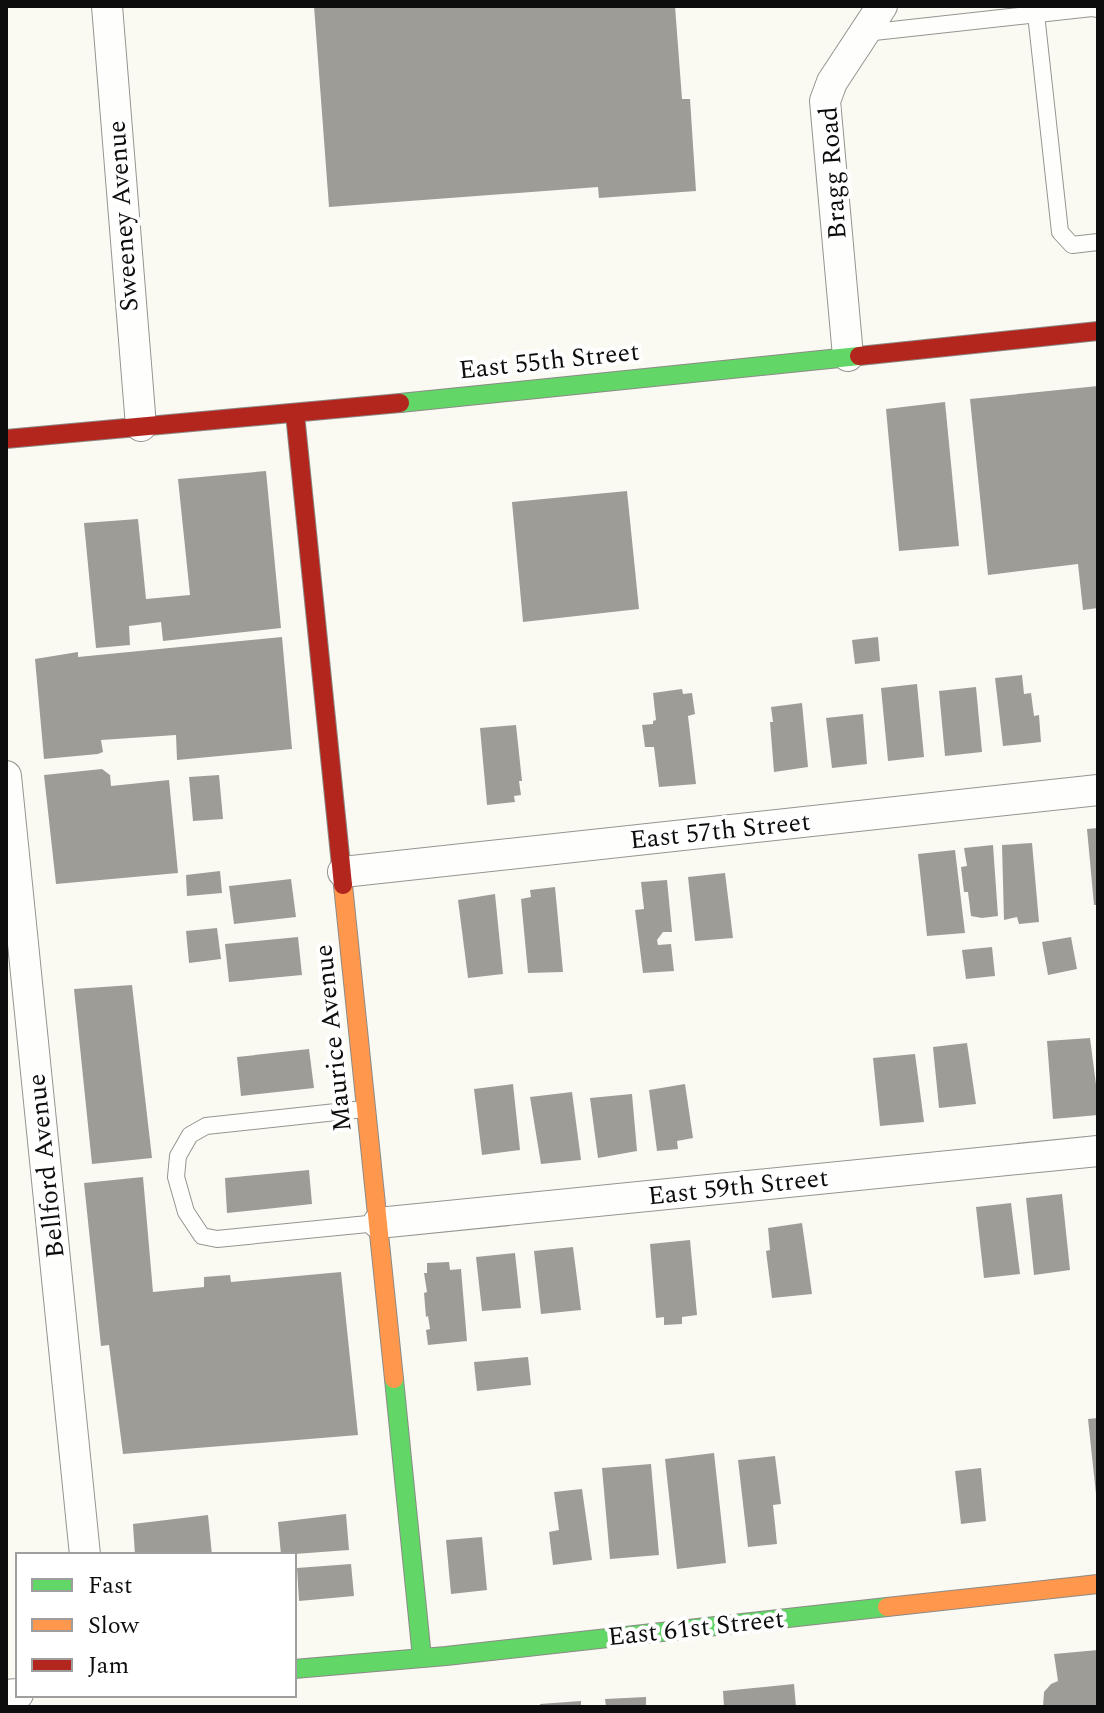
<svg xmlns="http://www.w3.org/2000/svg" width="1104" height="1713" font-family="Spectral,serif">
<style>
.building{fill:#9e9c97}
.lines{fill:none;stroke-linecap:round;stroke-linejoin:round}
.lane-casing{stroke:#949490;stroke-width:18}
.street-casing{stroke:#949490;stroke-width:32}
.fast-casing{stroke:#8b8a87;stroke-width:20}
.slow-casing{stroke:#8b8a87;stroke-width:20}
.jam-casing{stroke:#8b8a87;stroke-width:20}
.lane{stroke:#fefefd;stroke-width:16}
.street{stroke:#fefefd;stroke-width:30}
.fast{stroke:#63d668;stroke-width:18}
.slow{stroke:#ff974d;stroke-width:18}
.jam{stroke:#b3261e;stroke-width:18}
.labels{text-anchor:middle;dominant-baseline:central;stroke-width:8;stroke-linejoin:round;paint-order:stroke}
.street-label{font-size:26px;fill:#0d0d0d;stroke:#fff}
</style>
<rect width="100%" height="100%" fill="#fbfaf2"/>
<!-- building -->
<g class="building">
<polygon points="314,6 675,6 682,99 690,99 696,191 599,198 598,187 329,207"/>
<polygon points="1098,386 1098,608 1083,610 1078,564 988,575 970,399"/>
<polygon points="945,402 959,546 899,551 886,409"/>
<polygon points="266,471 281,628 163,641 161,622 129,626 130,645 96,648 84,523 138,519 146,599 190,595 178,479"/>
<polygon points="627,491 639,609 523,622 512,502"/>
<polygon points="282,637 292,749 177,760 176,735 101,740 103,752 98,754 44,759 35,659 78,652 78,657"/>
<polygon points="878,637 880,661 855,664 852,640"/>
<polygon points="1022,675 1024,694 1031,693 1034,716 1039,715 1041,742 1003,746 995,678"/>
<polygon points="917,684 924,757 888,761 881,688"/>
<polygon points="976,687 982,752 945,756 939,691"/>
<polygon points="682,689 683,694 692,693 695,714 688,716 696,784 659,787 654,747 645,747 642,725 653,724 653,721 656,720 653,693"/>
<polygon points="802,703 808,767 774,772 770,722 773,722 771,707"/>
<polygon points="863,714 867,764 832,768 826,718"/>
<polygon points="516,725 522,781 519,781 521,795 514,796 515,802 487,805 480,728"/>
<polygon points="102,769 110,775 111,786 169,780 178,873 56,884 44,775"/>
<polygon points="219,775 223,819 193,821 189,777"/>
<polygon points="1098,828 1098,905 1094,905 1087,829"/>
<polygon points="1032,843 1039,922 1019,924 1017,917 1004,920 1002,845"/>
<polygon points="993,845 998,916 982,918 971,916 968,892 964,892 961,867 967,866 964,848"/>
<polygon points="955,850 965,933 927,936 918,854"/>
<polygon points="220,871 222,893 187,896 186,875"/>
<polygon points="725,873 733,938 695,941 688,877"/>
<polygon points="291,879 296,917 234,924 229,886"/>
<polygon points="667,880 672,932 663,932 657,940 658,945 671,944 674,971 643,973 635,910 644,909 641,882"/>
<polygon points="555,887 563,972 528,973 521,899 531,897 530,890"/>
<polygon points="495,894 503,974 468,978 458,900"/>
<polygon points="217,928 221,959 189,963 186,931"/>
<polygon points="298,937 302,975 229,982 225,944"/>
<polygon points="1071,937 1077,969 1048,975 1042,942"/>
<polygon points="992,947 995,976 966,979 962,950"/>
<polygon points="132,985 152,1158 92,1164 74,989"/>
<polygon points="1090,1038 1098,1100 1098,1115 1053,1119 1047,1041"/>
<polygon points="967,1043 976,1104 939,1108 933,1047"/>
<polygon points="309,1049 314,1088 241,1096 237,1057"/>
<polygon points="915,1054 924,1122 880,1126 873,1058"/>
<polygon points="513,1084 520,1150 482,1155 474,1089"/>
<polygon points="685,1084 693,1138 677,1141 678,1149 657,1151 649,1090"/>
<polygon points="572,1092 581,1160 541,1164 530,1097"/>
<polygon points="632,1094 637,1151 598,1158 590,1098"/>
<polygon points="309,1170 312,1204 227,1213 225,1178"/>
<polygon points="143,1177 153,1292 204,1287 204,1277 230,1275 231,1282 341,1272 358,1435 123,1454 109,1345 101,1346 84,1183"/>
<polygon points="1062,1194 1070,1270 1034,1275 1026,1198"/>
<polygon points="1011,1203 1020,1274 984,1278 976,1207"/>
<polygon points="802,1223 812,1294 772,1298 766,1251 770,1250 768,1228"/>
<polygon points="690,1240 697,1315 682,1317 682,1324 664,1325 664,1317 656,1318 650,1244"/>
<polygon points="573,1247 581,1310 541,1314 534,1251"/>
<polygon points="515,1253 521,1308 482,1311 476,1257"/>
<polygon points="449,1262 450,1270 461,1269 467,1341 428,1345 426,1330 430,1329 428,1316 426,1317 424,1293 427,1292 424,1273 427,1273 427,1263"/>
<polygon points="528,1357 531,1385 477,1391 474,1362"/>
<polygon points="1098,1418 1098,1494 1096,1494 1088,1419"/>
<polygon points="714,1453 726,1563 677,1569 665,1459"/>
<polygon points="775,1456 781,1504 773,1505 777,1544 748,1547 738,1460"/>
<polygon points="651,1464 659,1555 610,1559 602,1468"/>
<polygon points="981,1468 986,1521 961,1524 955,1471"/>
<polygon points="582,1489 592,1560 553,1565 549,1532 559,1530 554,1492"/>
<polygon points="346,1514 349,1550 281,1555 278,1522"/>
<polygon points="208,1515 212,1555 135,1555 133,1524"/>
<polygon points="482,1537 487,1590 451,1594 446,1540"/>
<polygon points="351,1564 354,1596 299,1601 297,1568"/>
<polygon points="1098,1650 1098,1707 1043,1707 1044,1692 1051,1684 1058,1681 1054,1654"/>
<polygon points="794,1684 796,1707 724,1707 723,1691"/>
<polygon points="646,1697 646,1707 606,1707 605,1699"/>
<polygon points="581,1701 581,1707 540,1707 540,1704"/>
</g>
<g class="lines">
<defs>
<g id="lane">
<polyline points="1036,14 1060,232 1072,245 1098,242"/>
<polyline points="865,33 1092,8 1098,9"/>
<polyline points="364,1109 206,1126 190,1135 178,1156 176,1177 186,1212 202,1236 217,1239 378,1223"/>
</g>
<g id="street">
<polyline points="107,6 141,426"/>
<polyline points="848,356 825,101 832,82 882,6"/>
<polyline points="6,776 85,1555"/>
<polyline points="343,872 1098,790"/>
<polyline points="378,1223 1098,1151"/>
<polyline points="6,1695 18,1694"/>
</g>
<g id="fast">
<polyline points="400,403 859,356"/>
<polyline points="394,1379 422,1658"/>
<polyline points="294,1669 446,1656 887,1607"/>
</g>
<g id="slow">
<polyline points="343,885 394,1379"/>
<polyline points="887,1607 1098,1584"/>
</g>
<g id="jam">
<polyline points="859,356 1098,331"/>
<polyline points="295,414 343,885"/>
<polyline points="6,439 400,403"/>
</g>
</defs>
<!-- lane casing -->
<use href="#lane" class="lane-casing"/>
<!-- street casing -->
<use href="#street" class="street-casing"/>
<!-- fast casing -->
<use href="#fast" class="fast-casing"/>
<!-- slow casing -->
<use href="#slow" class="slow-casing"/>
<!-- jam casing -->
<use href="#jam" class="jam-casing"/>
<!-- lane -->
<use href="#lane" class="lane"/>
<!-- street -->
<use href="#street" class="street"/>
<!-- fast -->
<use href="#fast" class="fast"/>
<!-- slow -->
<use href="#slow" class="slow"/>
<!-- jam -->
<use href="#jam" class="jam"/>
</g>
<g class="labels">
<!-- street labels -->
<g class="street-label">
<text transform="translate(833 173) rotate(-94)">Bragg Road</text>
<text transform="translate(123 216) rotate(-94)">Sweeney Avenue</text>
<text transform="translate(549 361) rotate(-6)">East 55th Street</text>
<text transform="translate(720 831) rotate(-6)">East 57th Street</text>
<text transform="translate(333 1038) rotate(-96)">Maurice Avenue</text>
<text transform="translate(46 1166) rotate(-96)">Bellford Avenue</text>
<text transform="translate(738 1187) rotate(-6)">East 59th Street</text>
<text transform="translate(696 1628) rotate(-6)">East 61st Street</text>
</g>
</g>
<!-- border -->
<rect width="1104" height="1713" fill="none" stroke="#0d0d0d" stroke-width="16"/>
<!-- legend -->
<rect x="16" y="1553" width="280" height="144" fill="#ffffff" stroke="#9e9e9e" stroke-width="2"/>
<rect x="32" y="1579" width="40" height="12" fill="#63d668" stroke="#9e9e9e" stroke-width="2"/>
<text x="88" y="1593" font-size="24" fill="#0d0d0d">Fast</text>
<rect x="32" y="1619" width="40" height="12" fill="#ff974d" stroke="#9e9e9e" stroke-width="2"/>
<text x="88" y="1633" font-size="24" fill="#0d0d0d">Slow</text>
<rect x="32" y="1659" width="40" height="12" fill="#b3261e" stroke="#9e9e9e" stroke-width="2"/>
<text x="88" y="1673" font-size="24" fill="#0d0d0d">Jam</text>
</svg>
